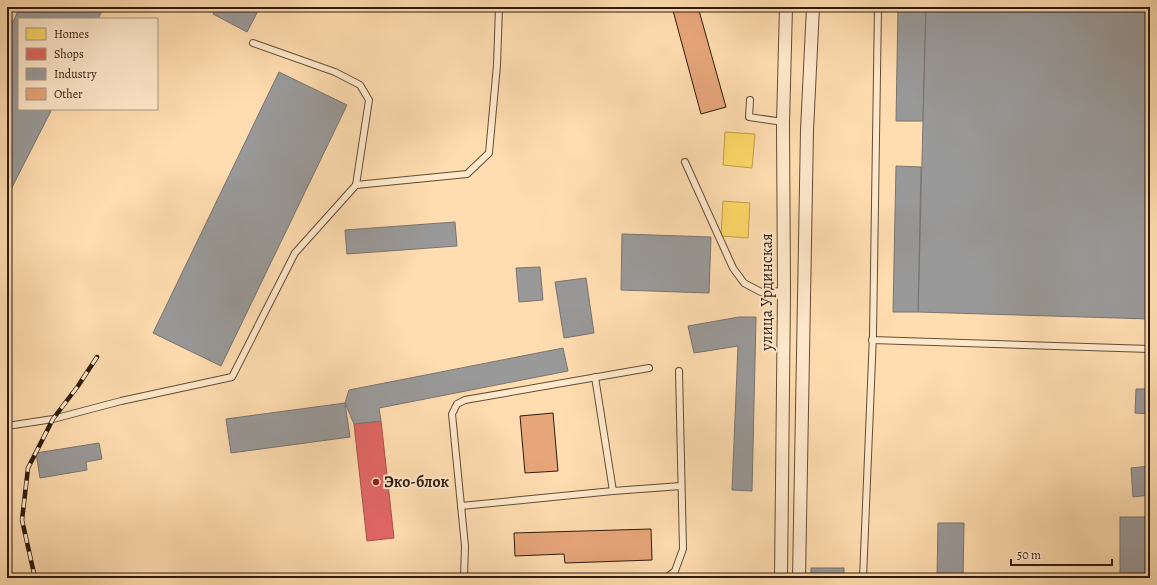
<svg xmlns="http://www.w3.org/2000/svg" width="1157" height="585" font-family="Alegreya,serif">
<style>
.homes{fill:#ffd966;stroke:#c0a04b}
.shops{fill:#e06666;stroke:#ab504b}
.industry{fill:#999;stroke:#79736f}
.building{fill:#e7a67a;stroke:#2e1b0d}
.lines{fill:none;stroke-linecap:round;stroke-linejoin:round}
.service-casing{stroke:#624c36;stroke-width:8}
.minor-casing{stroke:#624c36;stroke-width:14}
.service{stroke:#ffe9cc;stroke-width:6}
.minor{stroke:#ffe9cc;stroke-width:12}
.rail-casing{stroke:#2e1b0d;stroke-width:4.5}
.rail{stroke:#ffe9cc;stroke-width:3;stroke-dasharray:9;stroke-linecap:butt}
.poi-dot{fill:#8f2418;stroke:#ffe9cc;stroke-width:1.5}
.labels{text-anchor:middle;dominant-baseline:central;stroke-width:4;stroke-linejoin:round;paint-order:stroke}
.street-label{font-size:16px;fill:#2e1b0d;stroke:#ffe9cc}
.poi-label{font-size:16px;font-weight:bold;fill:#2e1b0d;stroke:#ffe9cc;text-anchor:start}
</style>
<rect width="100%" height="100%" fill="#ffddb0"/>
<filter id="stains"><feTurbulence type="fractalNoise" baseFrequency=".005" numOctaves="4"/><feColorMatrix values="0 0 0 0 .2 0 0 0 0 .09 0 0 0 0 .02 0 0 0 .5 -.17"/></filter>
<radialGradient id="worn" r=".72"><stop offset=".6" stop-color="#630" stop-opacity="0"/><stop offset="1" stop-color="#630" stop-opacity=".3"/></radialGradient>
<!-- homes -->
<g class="homes">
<polygon points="725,132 755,134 752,168 723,165"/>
<polygon points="723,201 750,203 748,238 721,236"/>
</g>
<!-- shops -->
<polygon class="shops" points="381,421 394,538 367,541 354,424"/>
<!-- industry -->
<g class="industry">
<polygon points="20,7 104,7 98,19 19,19 19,109 52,109 7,197 7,34"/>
<polygon points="217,7 260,7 247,32 213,14"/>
<polygon points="898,7 926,7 923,121 896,121"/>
<polygon points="926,7 1150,7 1150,319 918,312"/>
<polygon points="279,72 347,105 221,366 153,333"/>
<polygon points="896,166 921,167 918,312 893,312"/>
<polygon points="455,222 457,246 347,254 345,230"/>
<polygon points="622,234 711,237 709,293 621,290"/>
<polygon points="540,267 543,300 519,302 516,268"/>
<polygon points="586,278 594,333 564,338 555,282"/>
<polygon points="739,317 756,317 752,491 732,490 738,346 694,353 688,326"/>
<polygon points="563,348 568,371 379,408 381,421 354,424 345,403 349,390"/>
<polygon points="1136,389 1150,389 1150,414 1135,413"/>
<polygon points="345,403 350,437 231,453 226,419"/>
<polygon points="99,443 102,459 86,462 87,470 40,478 36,453"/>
<polygon points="1150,466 1150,495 1133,497 1131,468"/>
<rect x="1120" y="517" width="30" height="61"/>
<polygon points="938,523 964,523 963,578 937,578"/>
<rect x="811" y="568" width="33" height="10"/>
</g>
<!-- building -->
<g class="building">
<polygon points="672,7 698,7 726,107 701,114"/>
<polygon points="553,413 558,471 525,473 520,416"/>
<polygon points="651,529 652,560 565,563 564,554 515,556 514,533"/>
</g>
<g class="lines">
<defs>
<g id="service">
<polyline points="253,43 335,72 360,85 369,100 356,185"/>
<polyline points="750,100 749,117 783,122"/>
<polyline points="685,162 733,268 744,283 761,292 784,291"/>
<polyline points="872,340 1150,349"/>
<polyline points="7,426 53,419 121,401 232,377 295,253 356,185 467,174 489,153 497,65 499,7"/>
<polyline points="613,491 681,486"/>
<polyline points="461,506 613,491 595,377"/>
<polyline points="464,578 465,546 452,414 457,404 465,400 649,368"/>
<polyline points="666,578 675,571 683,549 679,371"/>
<polyline points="863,578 873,335 878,7"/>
</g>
<g id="minor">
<polyline points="781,578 784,291 783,122 786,7"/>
<polyline points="799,578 807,130 813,7"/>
</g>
</defs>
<!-- service casing -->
<use href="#service" class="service-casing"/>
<!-- minor casing -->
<use href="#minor" class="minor-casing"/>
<!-- service -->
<use href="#service" class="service"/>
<!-- minor -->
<use href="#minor" class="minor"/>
<defs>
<polyline id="rail" points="35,578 22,520 28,468 53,419 78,386 97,357"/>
</defs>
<!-- rail casing -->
<use href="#rail" class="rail-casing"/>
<!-- rail -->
<use href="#rail" class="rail"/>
</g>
<!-- markers -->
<circle class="poi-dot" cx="376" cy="482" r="4"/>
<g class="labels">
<!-- street labels -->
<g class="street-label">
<text transform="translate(767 292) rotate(-90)">улица Урдинская</text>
</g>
<!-- poi labels -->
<g class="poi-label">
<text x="384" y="482">Эко-блок</text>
</g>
</g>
<!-- margin -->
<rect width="1157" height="585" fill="none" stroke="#ffddb0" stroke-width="24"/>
<rect x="8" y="8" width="1141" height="569" fill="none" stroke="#2e1b0d" stroke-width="2"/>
<rect x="12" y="12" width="1133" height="561" fill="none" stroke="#2e1b0d"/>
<!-- legend -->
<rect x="18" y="18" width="140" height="92" fill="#ffe9cc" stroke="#ab9780"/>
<rect x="26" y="28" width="20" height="12" fill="#ffd966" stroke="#ab9780"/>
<text x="54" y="38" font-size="12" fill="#2e1b0d">Homes</text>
<rect x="26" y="48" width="20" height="12" fill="#e06666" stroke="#ab9780"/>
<text x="54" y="58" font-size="12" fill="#2e1b0d">Shops</text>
<rect x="26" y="68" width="20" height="12" fill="#999999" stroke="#ab9780"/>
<text x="54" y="78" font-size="12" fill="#2e1b0d">Industry</text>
<rect x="26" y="88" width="20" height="12" fill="#e7a67a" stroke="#ab9780"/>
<text x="54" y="98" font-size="12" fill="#2e1b0d">Other</text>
<!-- scale -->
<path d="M1011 559v6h101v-6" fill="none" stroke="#2e1b0d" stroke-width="2"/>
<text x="1017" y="559" font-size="12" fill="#2e1b0d" stroke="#ffe9cc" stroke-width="3" paint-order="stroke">50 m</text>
<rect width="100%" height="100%" filter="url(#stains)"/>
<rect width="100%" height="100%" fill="url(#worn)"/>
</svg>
